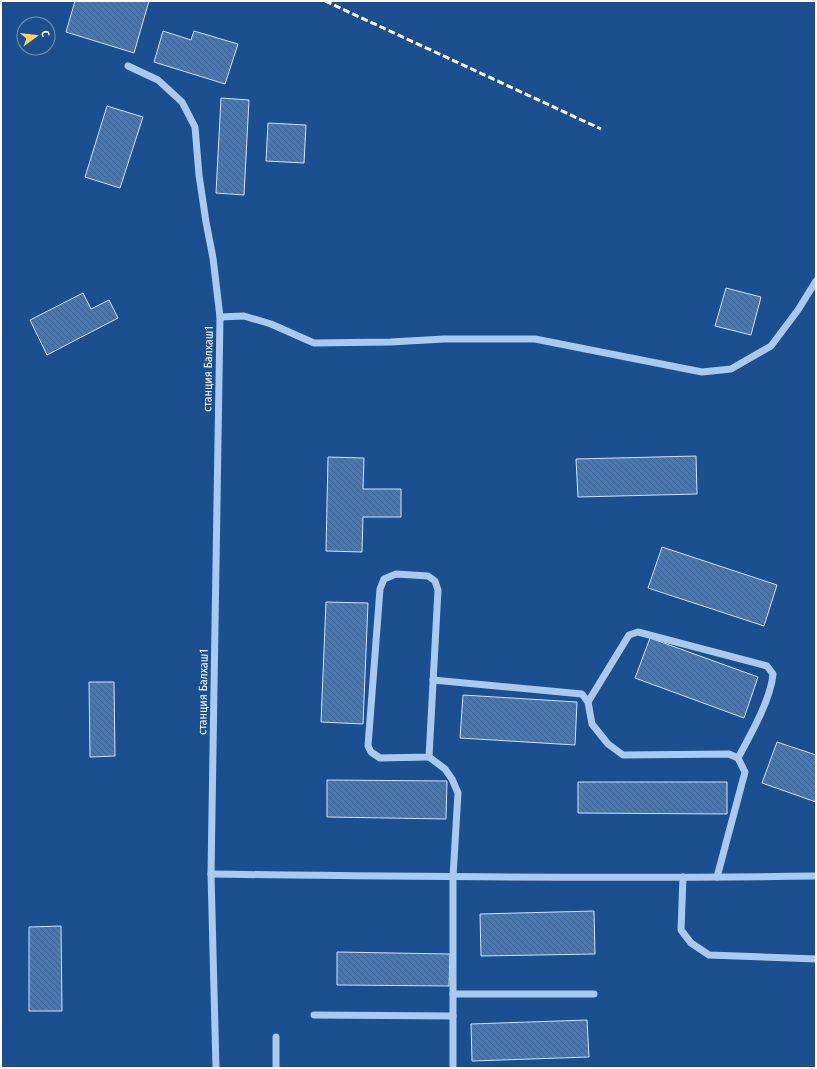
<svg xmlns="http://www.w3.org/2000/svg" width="817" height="1069" font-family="'Fira Sans Condensed',sans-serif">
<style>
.building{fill:url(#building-back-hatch);stroke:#cfe3fa}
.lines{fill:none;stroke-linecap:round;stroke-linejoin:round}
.minor{stroke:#a9c9ee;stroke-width:7}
.rail{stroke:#fff;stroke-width:3;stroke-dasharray:7 3;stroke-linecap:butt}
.labels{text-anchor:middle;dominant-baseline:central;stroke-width:3;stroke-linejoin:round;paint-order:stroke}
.street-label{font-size:12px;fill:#fff;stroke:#1b4f8f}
</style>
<defs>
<pattern id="building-back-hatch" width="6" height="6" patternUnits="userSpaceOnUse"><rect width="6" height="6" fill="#4478b7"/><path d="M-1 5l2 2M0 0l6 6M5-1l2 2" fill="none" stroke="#486282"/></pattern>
</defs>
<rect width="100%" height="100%" fill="#1b4f8f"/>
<!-- building -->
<g class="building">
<polygon points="75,1 149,1 134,53 66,32"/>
<polygon points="163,31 191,40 194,31 238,44 225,84 154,62"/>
<polygon points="221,98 249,100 244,195 216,193"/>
<polygon points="107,106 143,117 120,188 85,177"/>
<polygon points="268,123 306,125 304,163 266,161"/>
<polygon points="726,288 761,297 751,335 715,326"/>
<polygon points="83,293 91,309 109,300 118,318 47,355 30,320"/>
<polygon points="696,456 697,494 578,497 576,459"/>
<polygon points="328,457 364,458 363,489 401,489 401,517 363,517 362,552 326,551"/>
<polygon points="662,547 777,585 764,626 648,588"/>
<polygon points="326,602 368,603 363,724 321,722"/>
<polygon points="650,638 758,677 744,718 635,678"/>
<polygon points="89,682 114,682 115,756 90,757"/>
<polygon points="463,695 577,702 575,745 460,738"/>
<polygon points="777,742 816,755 816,802 762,783"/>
<polygon points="327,780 447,781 446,819 327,817"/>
<polygon points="578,782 727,782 727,814 578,813"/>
<polygon points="594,911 595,954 481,956 480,914"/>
<polygon points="61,926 62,1011 29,1011 29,927"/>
<polygon points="337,952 450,954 449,986 337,985"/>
<polygon points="587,1020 589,1057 472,1061 471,1024"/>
</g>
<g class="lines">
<!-- minor -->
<g class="minor">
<polyline points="128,66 158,80 182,102 195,127 199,175 206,222 213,258 220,317 244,316 271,324 314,343 391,342 444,339 535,339 702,372 731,369 771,346 798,310 816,281"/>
<polygon points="396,574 428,576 435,581 438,590 429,757 380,758 371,752 368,746 380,589 384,579"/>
<polyline points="433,680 582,694 588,702 592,724 608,744 623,755 729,754 738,758 745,772 717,877"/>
<path d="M588,702L629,635L638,632L767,666L773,674C771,699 750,736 738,758"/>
<polyline points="429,757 445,769 452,779 458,793 453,877 453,1068"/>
<path d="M211,874C413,877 614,879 816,876"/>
<polyline points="683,877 681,930 691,943 709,955 816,959"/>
<polyline points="453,994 594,994"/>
<polyline points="314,1015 453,1016"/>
<polyline points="276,1037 276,1068"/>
<polyline points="216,1068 211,874 220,317"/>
</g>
<!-- rail -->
<polyline class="rail" points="325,1 601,129"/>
</g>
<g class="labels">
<!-- street labels -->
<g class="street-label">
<text transform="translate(208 369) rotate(-89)">станция Балхаш1</text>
<text transform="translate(203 692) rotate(-89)">станция Балхаш1</text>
</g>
</g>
<!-- border -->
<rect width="817" height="1069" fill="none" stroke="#ffffff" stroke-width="4"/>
<!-- north arrow -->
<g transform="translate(36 36) rotate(75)"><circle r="19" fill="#1b4f8f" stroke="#7695bc"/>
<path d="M0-3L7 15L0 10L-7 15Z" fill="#ffd166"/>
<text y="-6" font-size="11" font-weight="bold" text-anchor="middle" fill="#ffffff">С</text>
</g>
</svg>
